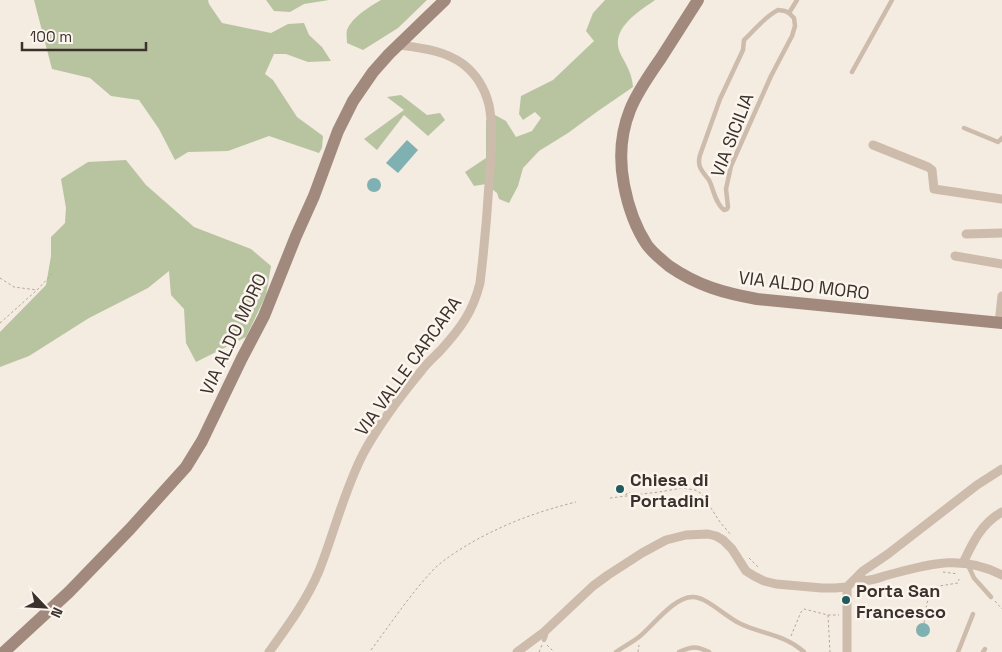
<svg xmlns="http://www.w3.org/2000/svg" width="1002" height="652" font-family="'Space Grotesk',sans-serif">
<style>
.green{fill:#b8c4a0}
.water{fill:#7fb0b2}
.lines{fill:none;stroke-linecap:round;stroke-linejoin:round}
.path{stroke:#b9a596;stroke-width:1;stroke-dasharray:2.5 2.5;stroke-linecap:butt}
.service{stroke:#cdbbac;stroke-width:4.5}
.minor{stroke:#cdbbac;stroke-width:9}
.secondary{stroke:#a18a7d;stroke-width:12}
.poi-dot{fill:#1f5a5e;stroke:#fbf5ee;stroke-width:2}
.labels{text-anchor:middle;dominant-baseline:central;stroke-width:5;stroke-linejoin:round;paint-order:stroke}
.street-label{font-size:18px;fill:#3b302b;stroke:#fbf5ee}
.poi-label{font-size:18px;font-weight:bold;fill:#3b302b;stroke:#fbf5ee;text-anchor:start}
</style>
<rect width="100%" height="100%" fill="#f4ebe1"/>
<!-- green -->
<g class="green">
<polygon points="34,0 208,0 209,4 222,23 271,33 288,24 304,23 309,35 322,47 331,61 308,62 286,54 274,54 265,74 273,80 297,117 323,136 322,148 319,153 269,136 228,151 188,152 175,160 159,129 139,100 111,96 90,78 52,69"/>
<polygon points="266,0 329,0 304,4 290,12 274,11"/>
<path d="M381,0H427L398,28L363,50L347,43C347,39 346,34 347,30C352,17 369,7 381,0Z"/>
<path d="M605,0H655C638,12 608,30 621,55C627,66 632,74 633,87L598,111L568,133L539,151L523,168L518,186L509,203L499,199L497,193L486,184L474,186L465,172L486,158V120L493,114L506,121L516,137L532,131L541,118L535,112L523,120L519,114L521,96L553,80L594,41L586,31L593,13Z"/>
<polygon points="401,95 427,115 440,113 445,120 428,136 404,115 377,150 364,139 404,110 387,97"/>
<polygon points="126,160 146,185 194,227 251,249 271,266 266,295 246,337 196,362 186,343 184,309 171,295 169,271 148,288 89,318 29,356 0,367 0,332 46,285 51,256 51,237 65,223 66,208 61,179 88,162"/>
</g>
<!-- water -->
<g class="water">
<polygon points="407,140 418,150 398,173 386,163"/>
<circle cx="374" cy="185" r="7"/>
<circle cx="923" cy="630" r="7"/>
</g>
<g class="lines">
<!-- path -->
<g class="path">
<polyline points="0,278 14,287 37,290 52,274"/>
<polyline points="0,323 37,290"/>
<polyline points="626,495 626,494 630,493 630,492"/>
<polyline points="610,498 659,492 682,488 695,490 702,494 720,522 731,535"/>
<polyline points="749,558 758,567"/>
<polyline points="943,572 958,574"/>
<polyline points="995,601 1002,609"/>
<polyline points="828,615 830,652"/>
<polyline points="924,623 927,603 933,587 958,583 959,579"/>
<polyline points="791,636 801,612 804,609 828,615 839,615"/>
<polyline points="547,645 554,652"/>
<path d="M371,650C392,622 411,593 435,568C447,557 462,548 476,540C509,522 540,511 576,502"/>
<polyline points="539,652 542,645"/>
<polyline points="638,652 639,645"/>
</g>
<!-- service -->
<g class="service">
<path d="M778,10L785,11L789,13L794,18L795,26L792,36L771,76L731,166L726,189L728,207L727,209L724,210C715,203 714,190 709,180C706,176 702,172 700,167C698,162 699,159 700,155L720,99L743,50L744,40C755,30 764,17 778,10Z"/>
<polyline points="789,13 797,0"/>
<polyline points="852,72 892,0"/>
<polyline points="964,128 998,142 1002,138"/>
<polyline points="968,565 974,578 991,597"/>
<polyline points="544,640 546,635 544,632"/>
<path d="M616,652C623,647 631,643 639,637C652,627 675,595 694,597C708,598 727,618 741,624C762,634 786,635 804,652"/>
<path d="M679,652C692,646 697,646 709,652"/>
<polyline points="958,652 973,614"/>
<polyline points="983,652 985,649"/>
</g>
<!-- minor -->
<g class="minor">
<polyline points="873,145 928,167 932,170 934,189 1002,199"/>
<polyline points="966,234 1002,233"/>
<polyline points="955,256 1002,264"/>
<polyline points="999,323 1002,296"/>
<path d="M963,563C973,542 981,524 1002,512"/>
<path d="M860,574L862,580C871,582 880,577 888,575C930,564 961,554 1002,575"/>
<path d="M269,652C287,627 307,600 319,571C334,533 344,491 363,454C378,426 402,394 422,370C427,363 434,357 440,351C460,329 473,312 480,283C484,250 487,217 489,184C491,158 494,131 489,105C485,89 476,74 463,64C444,50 421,48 398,45"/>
<polyline points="517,652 544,632 593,586 608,575 642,553 666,540 686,535 708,534 716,536 723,540 732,549 746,571 754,576 764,581 776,584 822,588 835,588 847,587 863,571 888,554 977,485 1002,469"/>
<polyline points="847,652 847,587"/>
</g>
<!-- secondary -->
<g class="secondary">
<path d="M698,0C686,19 673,39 661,58C650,74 637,92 630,110C620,135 619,159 624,185C628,206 635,227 647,245C653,253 662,260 669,266C698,286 724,293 757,299L1002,323"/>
<polyline points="4,652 69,592 130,529 186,467 202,441 242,358 264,316 296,236 314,196 338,131 353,101 373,72 389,54 445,0"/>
</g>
</g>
<!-- markers -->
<g class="poi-dot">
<circle cx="620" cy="489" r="5"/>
<circle cx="846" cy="600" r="5"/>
</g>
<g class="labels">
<!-- street labels -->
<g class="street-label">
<text transform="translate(732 135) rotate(-69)">VIA SICILIA</text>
<text transform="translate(804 285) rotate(7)">VIA ALDO MORO</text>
<text transform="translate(233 334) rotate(-65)">VIA ALDO MORO</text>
<text transform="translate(408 366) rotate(-54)">VIA VALLE CARCARA</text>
</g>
<!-- poi labels -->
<g class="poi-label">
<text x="630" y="479">Chiesa di<tspan x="630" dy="21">Portadini</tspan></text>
<text x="856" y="590">Porta San<tspan x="856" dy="21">Francesco</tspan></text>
</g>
</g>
<!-- north arrow -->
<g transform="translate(45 607) rotate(115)" stroke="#fbf5ee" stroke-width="4" paint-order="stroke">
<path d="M0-4L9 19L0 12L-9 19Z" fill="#3b302b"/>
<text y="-8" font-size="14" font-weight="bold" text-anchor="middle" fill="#3b302b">N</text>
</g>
<!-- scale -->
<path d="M22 42v8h124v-8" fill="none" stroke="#3b302b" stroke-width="2.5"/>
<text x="30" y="42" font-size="15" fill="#3b302b" stroke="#fbf5ee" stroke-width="4" paint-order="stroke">100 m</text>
</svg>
